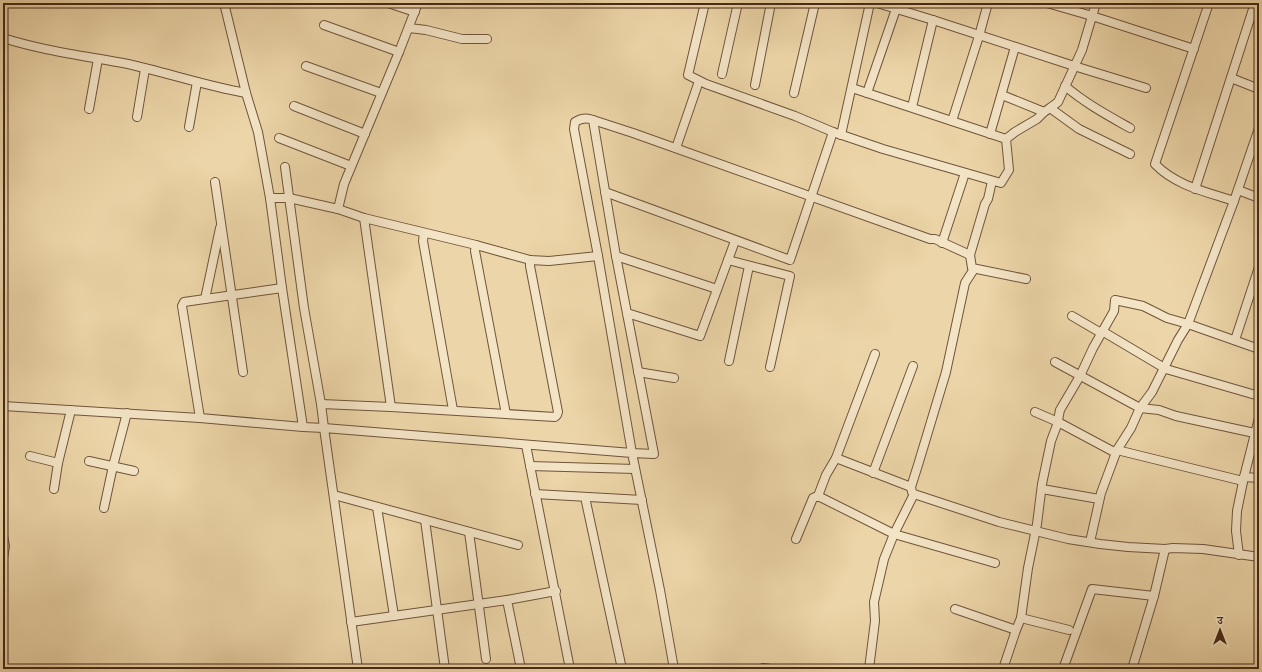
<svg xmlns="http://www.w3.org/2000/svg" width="1262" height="672" font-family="Cardo,'Noto Serif Devanagari',serif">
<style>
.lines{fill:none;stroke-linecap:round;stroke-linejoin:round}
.minor-casing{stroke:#70543b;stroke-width:10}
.minor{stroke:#f3e4c6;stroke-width:8}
</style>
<rect width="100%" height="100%" fill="#ecd5a8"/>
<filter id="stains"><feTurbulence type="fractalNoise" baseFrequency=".005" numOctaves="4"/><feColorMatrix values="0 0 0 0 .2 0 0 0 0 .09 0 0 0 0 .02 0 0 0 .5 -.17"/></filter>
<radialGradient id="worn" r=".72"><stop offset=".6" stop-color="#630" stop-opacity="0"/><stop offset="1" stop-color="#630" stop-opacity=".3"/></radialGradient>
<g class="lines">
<defs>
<g id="minor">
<polyline points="388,3 415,12"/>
<polyline points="705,3 688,75 706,84 795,116 833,132 883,149 1001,183 1009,170 1006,139 1015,132 1037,119 1044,112 1050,108 1058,102 1082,50 1096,3"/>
<polyline points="877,3 933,20 1074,66 1146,88"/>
<polyline points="1047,3 1092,16 1194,49"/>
<path d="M1209,3L1155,164C1176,186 1207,192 1234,201"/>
<polyline points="324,25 399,52"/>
<polyline points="409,28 426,30 462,39 487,39"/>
<path d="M3,38C44,51 86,56 128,64C168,73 206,86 246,93"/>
<polyline points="306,66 381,93"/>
<polyline points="722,74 738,3"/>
<polyline points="1231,78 1259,89"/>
<polyline points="755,85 771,3"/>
<path d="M1065,86C1085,103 1107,115 1130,128"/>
<polyline points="852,88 1006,139"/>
<polyline points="794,93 815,3"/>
<polyline points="867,93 896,9"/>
<polyline points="1002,95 1044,112"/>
<polyline points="294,106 365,134"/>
<polyline points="912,107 933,20"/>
<polyline points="1050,108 1079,129 1130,154"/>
<polyline points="89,109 98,59"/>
<polyline points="137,117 145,69"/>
<polyline points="593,120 633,133 930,239 935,239 970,255"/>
<polyline points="952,121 979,36 988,3"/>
<polyline points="189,127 197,82"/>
<polyline points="990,134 1015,47"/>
<polyline points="841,135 870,3"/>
<polyline points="279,138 351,166"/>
<polyline points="676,148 699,81"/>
<polyline points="285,167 304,308 321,404 324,428 303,427"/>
<polyline points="992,181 988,199 985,204 970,255 972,268 1026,279"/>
<polyline points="215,182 243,372"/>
<polyline points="1195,189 1255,3"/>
<polyline points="1238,190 1259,198"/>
<polyline points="605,192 790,260 833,132"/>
<polyline points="270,198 289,198 338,209 364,218 476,245 530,260 549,261 598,256"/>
<polyline points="338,209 344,184 399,52 418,3"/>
<polyline points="364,218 391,407 555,417 557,415 558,412 530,266 530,260"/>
<polyline points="424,233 423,241 453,410"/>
<polyline points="942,243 965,173"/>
<polyline points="476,245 475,251 506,414"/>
<polyline points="616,256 717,289"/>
<polyline points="728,260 790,276 770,367"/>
<polyline points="974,269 965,283 946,372 918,465 911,487 912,492 914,494 999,522 1068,539 1100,544 1128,547 1165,549 1173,548 1203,549 1259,557"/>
<polyline points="205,299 220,228"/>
<polyline points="627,313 700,336 735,241"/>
<polyline points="1072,316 1101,333"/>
<polyline points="1102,331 1166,369 1259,396"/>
<polyline points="1235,340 1259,267"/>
<polyline points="729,361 749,266"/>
<polyline points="1055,362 1140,408 1159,410 1176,416 1259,434"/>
<polyline points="638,372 674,378"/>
<polyline points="321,404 391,407"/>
<polyline points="3,406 200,418 303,427 282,288 270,198 258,132 246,93 224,3"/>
<polyline points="1035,412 1058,422 1116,453"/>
<polyline points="200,418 182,306 184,302 282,288"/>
<polyline points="526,445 570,669"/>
<polyline points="1117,450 1243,481"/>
<polyline points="30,456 58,463"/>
<polyline points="836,458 911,487"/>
<polyline points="89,461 134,471"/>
<polyline points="530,466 635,469"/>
<polyline points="873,473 913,366"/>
<polyline points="1244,477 1259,478"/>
<polyline points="54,489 58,463 71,410"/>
<polyline points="1042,489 1099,499"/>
<polyline points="535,494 642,500"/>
<polyline points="914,494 894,534 995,563"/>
<polyline points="334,495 518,545"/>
<polyline points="818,496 826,475 836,458 875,354"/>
<polyline points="585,497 622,669"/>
<polyline points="377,507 394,616"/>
<polyline points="104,508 113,466 127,413"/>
<polyline points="425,520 445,669"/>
<polyline points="469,532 486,659"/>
<polyline points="3,536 5,546 3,558"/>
<polyline points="796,539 813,498 818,496 894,534 884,559 874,602 875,621 869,669"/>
<polyline points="1090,542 1101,493 1117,450 1131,428 1140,408 1152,392 1178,340 1188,324 1234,201 1259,128"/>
<polyline points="1239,555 1236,531 1237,511 1244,477 1259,418"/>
<polyline points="955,609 1016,630"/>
<polyline points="1021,618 1069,630"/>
<polyline points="351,622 507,600"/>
<path d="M358,669L324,428L632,453L654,454L616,256L593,120C586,117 581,118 575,122L574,129L598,256L632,453L660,590L674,669"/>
<polyline points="521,669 507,600 556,591"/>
<polyline points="762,669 763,668 771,669"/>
<polyline points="1003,669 1016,630 1021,618 1028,568 1037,524 1042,484 1051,441 1057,425 1060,410 1080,376 1093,348 1114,311 1115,300 1143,306 1167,318 1188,324 1259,349"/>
<polyline points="1063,669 1092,589 1154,596"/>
<polyline points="1132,669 1154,596 1165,549"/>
</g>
</defs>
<!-- minor casing -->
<use href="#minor" class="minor-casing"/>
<!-- minor -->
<use href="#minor" class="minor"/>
</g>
<!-- margin -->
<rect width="1262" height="672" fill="none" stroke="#ecd5a8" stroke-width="16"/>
<rect x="4" y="4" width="1254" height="664" fill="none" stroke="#472917" stroke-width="2"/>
<rect x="8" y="8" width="1246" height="656" fill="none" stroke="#472917"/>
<!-- north arrow -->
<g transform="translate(1220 630)" stroke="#f3e4c6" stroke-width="3" paint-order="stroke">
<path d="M0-3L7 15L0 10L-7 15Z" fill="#472917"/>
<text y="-6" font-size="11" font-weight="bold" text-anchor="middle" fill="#472917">उ</text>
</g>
<rect width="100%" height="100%" filter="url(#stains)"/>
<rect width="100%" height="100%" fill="url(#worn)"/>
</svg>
